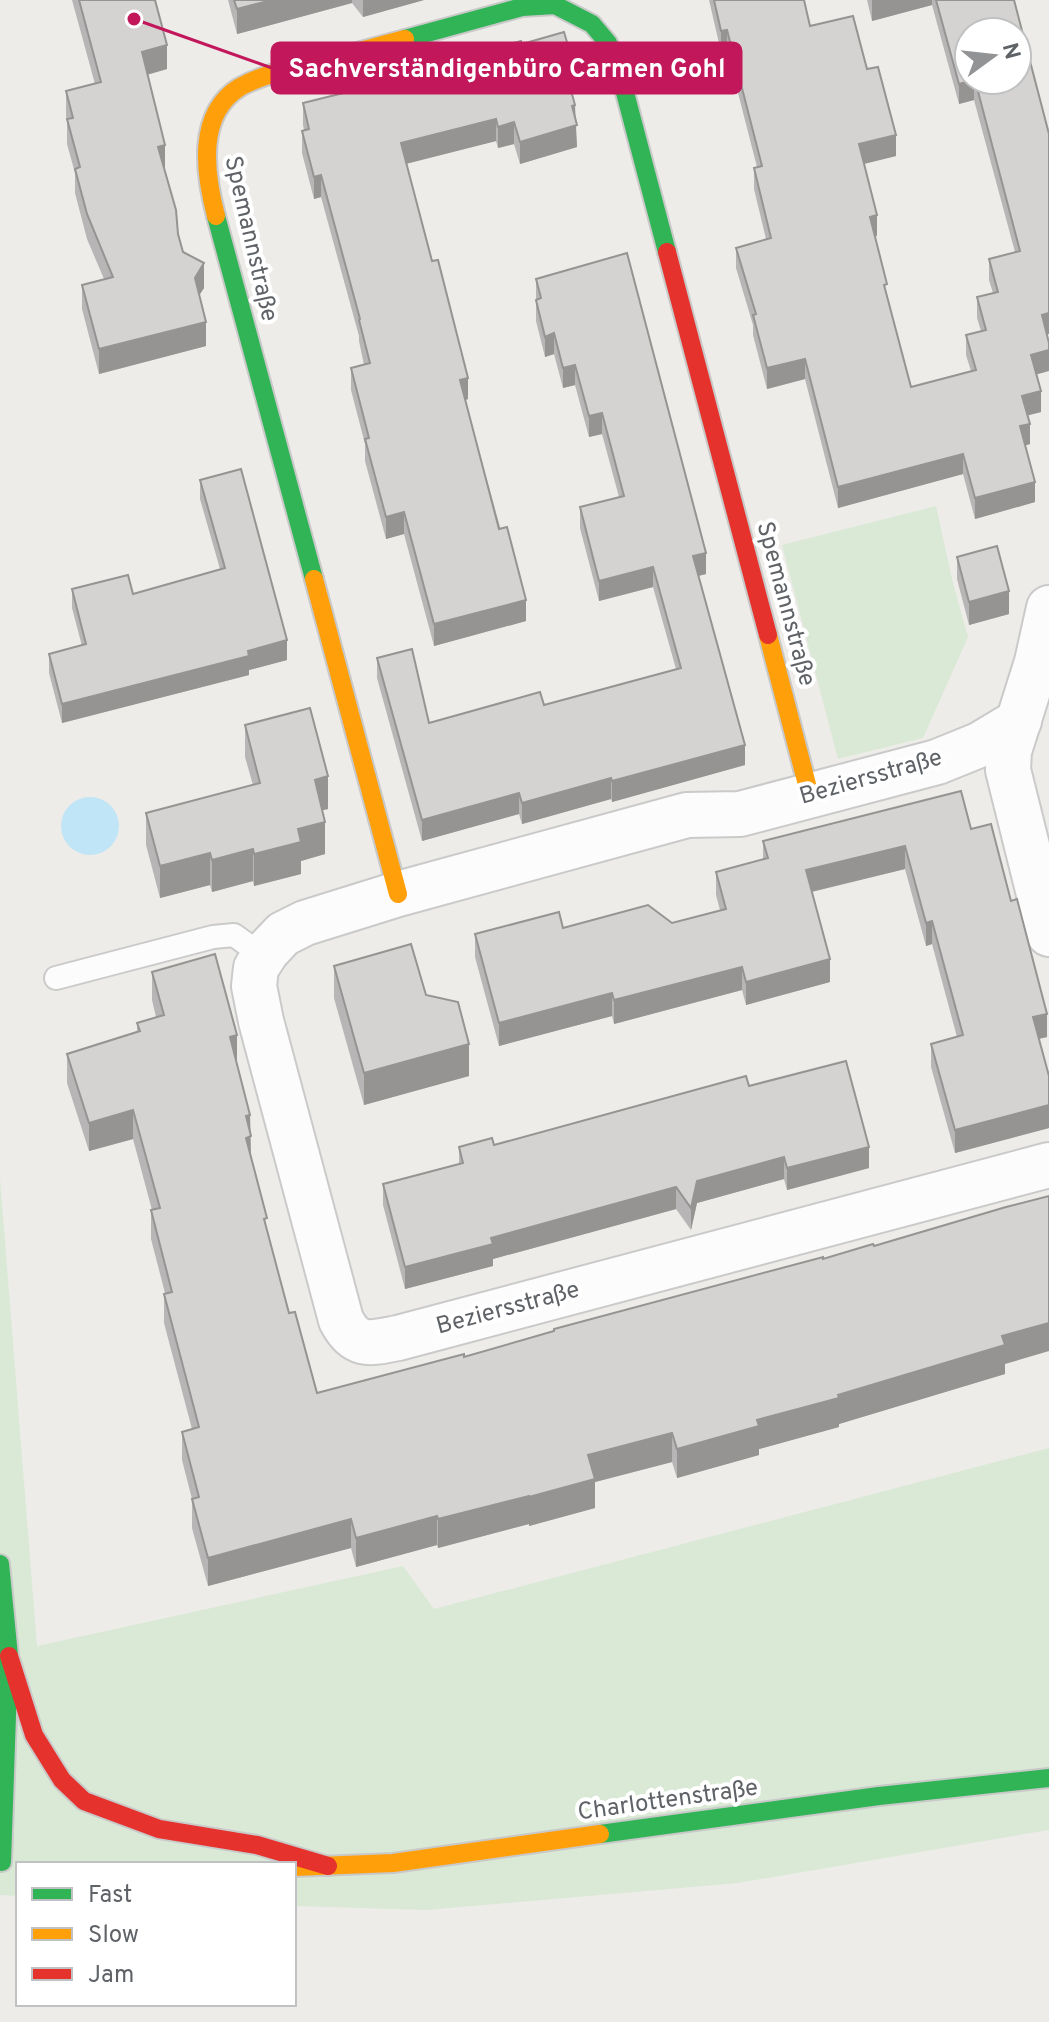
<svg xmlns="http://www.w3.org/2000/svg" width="1049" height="2022" font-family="Overpass,sans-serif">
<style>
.green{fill:#dae9d5}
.water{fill:#bfe5f6}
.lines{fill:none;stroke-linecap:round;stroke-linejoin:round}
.lane-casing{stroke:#cacaca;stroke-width:26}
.street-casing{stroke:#cacaca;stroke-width:48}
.fast-casing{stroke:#c8c9c8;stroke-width:22}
.slow-casing{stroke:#c8c9c8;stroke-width:22}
.jam-casing{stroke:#c8c9c8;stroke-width:22}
.lane{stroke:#fcfcfc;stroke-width:22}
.street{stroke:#fcfcfc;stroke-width:44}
.fast{stroke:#30b455;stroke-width:18}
.slow{stroke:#ff9f0a;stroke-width:18}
.jam{stroke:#e5322d;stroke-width:18}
.wall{fill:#b7b5b5}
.shaded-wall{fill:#959493}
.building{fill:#d5d3d2;stroke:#959493;stroke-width:2}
.labels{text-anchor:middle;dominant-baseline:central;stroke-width:8;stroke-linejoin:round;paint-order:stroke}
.street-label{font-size:24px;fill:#5f6367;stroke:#fff}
.leader{fill:none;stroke:#c2185b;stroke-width:3}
.callout-dot{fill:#c2185b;stroke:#fff;stroke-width:3}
.callout{fill:#c2185b;stroke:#c2185b;stroke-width:3}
.callout-label{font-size:26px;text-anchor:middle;font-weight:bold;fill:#fff}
</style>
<rect width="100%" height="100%" fill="#eeece9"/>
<!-- green -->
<g class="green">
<polygon points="936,506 952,579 968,637 923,738 838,759 782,545"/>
<polygon points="0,1178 37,1646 403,1566 434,1609 1049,1448 1049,1830 738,1883 426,1910 294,1906 294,1864 18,1864 18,1896 0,1895"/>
</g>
<!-- water -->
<circle class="water" cx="90" cy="826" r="29"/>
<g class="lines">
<defs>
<polyline id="lane" points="56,978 213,937 234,935 263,956"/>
<g id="street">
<polyline points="1049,608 1037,662 1009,751 1008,770 1049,934"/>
<path d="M1019,721L979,745L937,762L740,814L687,815L398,894L305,923L283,934L267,951L256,968L254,986L261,1021L341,1320C356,1349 371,1343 398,1338L1049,1165"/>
</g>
<g id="fast">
<polyline points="405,39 522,7 555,5 592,24 608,43 618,66 667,252"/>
<polyline points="216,216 314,579"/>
<polyline points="0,1564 9,1656 2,1862"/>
<polyline points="600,1834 879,1796 1049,1778"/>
</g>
<g id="slow">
<path d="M216,216C205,174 196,114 240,87C263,74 291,69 316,63C346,55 375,47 405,39"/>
<polyline points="314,579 398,894"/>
<polyline points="768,635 810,796"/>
<polyline points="294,1867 393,1863 600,1834"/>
</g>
<g id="jam">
<polyline points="667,252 768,635"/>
<polyline points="9,1656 34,1735 62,1780 84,1801 159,1829 257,1845 328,1866"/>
</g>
</defs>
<!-- lane casing -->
<use href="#lane" class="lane-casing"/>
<!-- street casing -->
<use href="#street" class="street-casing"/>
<!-- fast casing -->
<use href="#fast" class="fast-casing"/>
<!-- slow casing -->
<use href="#slow" class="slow-casing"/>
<!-- jam casing -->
<use href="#jam" class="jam-casing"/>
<!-- lane -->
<use href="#lane" class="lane"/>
<!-- street -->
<use href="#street" class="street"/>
<!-- fast -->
<use href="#fast" class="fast"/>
<!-- slow -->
<use href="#slow" class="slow"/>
<!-- jam -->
<use href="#jam" class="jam"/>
</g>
<!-- wall -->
<g class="wall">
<polygon points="72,0 155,0 167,69 147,75 164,169 178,234 183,252 204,288 199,295 206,346 99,374 82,309 82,285 104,279 87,239 75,193 75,173 67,144 67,121 66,116 66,91 95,84"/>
<polygon points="228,0 424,0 363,17 352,3 237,34"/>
<polygon points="709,0 804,0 810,26 867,69 896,156 864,164 877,236 875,236 887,295 911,387 971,371 966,355 966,335 981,331 977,318 977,297 993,293 989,280 989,259 1015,252 974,100 959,104 932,5 872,21 867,0 1014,0 1047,334 1036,374 1041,412 1027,415 1030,444 1025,445 1035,502 975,519 963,474 838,508 805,379 767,389 753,335 753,325 736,268 736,248 766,239 754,189 754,168 757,167 727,50 721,52"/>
<polygon points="522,44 575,91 571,92 575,119 577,147 520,164 514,144 498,148 496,141 406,164 468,399 465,400 526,621 434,646 404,534 386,539 365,461 365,444 351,390 351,368 364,365 359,341 359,336 321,197 314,199 302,153 302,131 304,130 303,125 303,103 385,91 478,67 478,53"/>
<polygon points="536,279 706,574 699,576 745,765 612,802 611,799 522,824 519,814 422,841 377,678 377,658 429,723 544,705 676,669 653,587 599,601 580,528 580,507 619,497 602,434 589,437 575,385 563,388 554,354 545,357 536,321"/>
<polygon points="200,480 287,660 249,670 249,675 62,723 49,673 49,654 82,646 72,608 72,589 133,594 220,569 200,499"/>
<polygon points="957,557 1009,614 969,625 957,579"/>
<polygon points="245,725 328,809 322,810 325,854 301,861 301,874 254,886 253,881 212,892 210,885 160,898 146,845 146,813 253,785 245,757"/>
<polygon points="971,829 1047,1037 1039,1039 1049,1076 1049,1128 955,1153 931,1067 931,1044 957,1037 932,944 926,946 905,869 812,892 830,982 746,1005 742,990 614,1024 612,1016 499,1046 475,957 475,934 563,928 672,923 720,910 716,895 716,872 763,859 763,841"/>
<polygon points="334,966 426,995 469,1076 364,1105 334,998"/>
<polygon points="152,972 237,1064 250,1115 251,1157 267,1230 289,1313 317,1393 464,1357 874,1246 1005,1364 1005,1374 839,1424 839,1427 759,1449 759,1455 677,1478 672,1462 595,1482 595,1508 529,1526 529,1524 438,1548 437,1545 356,1567 351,1548 208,1586 192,1528 192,1499 182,1460 182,1432 192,1429 164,1323 164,1294 165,1293 151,1239 151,1210 152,1210 133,1139 89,1151 67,1083 67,1054 137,1032 137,1023 156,1017 152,1000"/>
<polygon points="749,1086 869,1168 787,1190 784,1179 697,1203 691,1230 676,1209 493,1259 493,1266 405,1289 383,1205 383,1184 459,1164 459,1147 494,1145"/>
</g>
<!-- shaded-wall -->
<g class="shaded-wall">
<polygon points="272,0 352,0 352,3 237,34 237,9"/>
<polygon points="363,0 424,0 363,17"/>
<polygon points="872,0 932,0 932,5 872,21"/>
<polygon points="727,30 727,50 721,52 721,31"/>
<polygon points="167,45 167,69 142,76 142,52"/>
<polygon points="575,69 575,91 566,94 566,72"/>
<polygon points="974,80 974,100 959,104 959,84"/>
<polygon points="575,105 577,147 520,164 520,142 572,106"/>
<polygon points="496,119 496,141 401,165 401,143"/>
<polygon points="514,122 514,144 498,148 498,127"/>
<polygon points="896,135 896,156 859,165 859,144"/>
<polygon points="165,145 165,169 158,171 158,147"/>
<polygon points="321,175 321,197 314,199 314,177"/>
<polygon points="877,215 877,236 870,237 870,217"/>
<polygon points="204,263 204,288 195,302 195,278"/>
<polygon points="1049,313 1049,334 1042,336 1042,315"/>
<polygon points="206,322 206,346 99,374 99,349"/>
<polygon points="554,333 554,354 545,357 545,337"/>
<polygon points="1049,350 1049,371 1031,376 1031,355"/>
<polygon points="805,359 805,379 767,389 767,368"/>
<polygon points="575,365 575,385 563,388 563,368"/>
<polygon points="468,378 468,399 460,402 460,380"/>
<polygon points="1041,391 1041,412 1022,417 1022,396"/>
<polygon points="602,413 602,434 589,437 589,416"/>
<polygon points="1030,424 1030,444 1020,447 1020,426"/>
<polygon points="963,454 963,474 838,508 838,487"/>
<polygon points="1035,482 1035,502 975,519 975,498"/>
<polygon points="404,512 404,534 386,539 386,517"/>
<polygon points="706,553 706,574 693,577 693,556"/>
<polygon points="653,567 653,587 599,601 599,581"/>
<polygon points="1009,591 1009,614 969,625 969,602"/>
<polygon points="526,600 526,621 434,646 434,624"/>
<polygon points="287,640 287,660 249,670 249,675 62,723 62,704"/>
<polygon points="745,745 745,765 612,802 612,781"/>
<polygon points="328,776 328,809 315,812 315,780"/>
<polygon points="611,778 611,799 522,824 522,803"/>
<polygon points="519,793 519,814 422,841 422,820"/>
<polygon points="325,822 325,854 301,861 301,874 254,886 254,854 298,829"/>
<polygon points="905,846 905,869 806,893 806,870"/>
<polygon points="253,849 253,881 212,892 212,860"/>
<polygon points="210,853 210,885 160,898 160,866"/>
<polygon points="932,921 932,944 926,946 926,923"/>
<polygon points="830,959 830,982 746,1005 746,982"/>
<polygon points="742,967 742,990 614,1024 614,1000"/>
<polygon points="612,993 612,1016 499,1046 499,1023"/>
<polygon points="1047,1014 1047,1037 1033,1040 1033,1017"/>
<polygon points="237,1035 237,1064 230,1037"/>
<polygon points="469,1044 469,1076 364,1105 364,1073"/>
<polygon points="1049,1105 1049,1128 955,1153 955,1130"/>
<polygon points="133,1110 133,1139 89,1151 89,1123"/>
<polygon points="250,1115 251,1165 246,1166 246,1116"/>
<polygon points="869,1147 869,1168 787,1190 787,1168"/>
<polygon points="784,1157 784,1179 697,1203 691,1230 691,1208 697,1181"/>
<polygon points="676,1187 676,1209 493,1259 493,1266 405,1289 405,1267 491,1238"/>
<polygon points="1049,1323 1049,1351 1005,1364 1005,1374 839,1424 839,1427 759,1449 759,1455 677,1478 677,1449 757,1420 838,1395 1002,1336"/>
<polygon points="672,1433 672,1462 595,1482 595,1508 529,1526 529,1497 588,1455"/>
<polygon points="529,1496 529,1524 438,1548 438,1519"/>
<polygon points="437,1516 437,1545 356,1567 356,1538"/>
<polygon points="351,1519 351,1548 208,1586 208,1558"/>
</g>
<!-- building -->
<g class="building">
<polygon points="79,0 155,0 167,45 142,52 165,145 158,147 176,210 178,234 183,252 204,263 195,278 206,322 99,349 82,285 113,277 87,214 75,169 80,167 67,119 73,118 66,91 101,82"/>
<polygon points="234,0 272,0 237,9"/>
<polygon points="714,0 804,0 810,26 853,16 867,69 878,67 896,135 859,144 877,215 870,217 887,284 884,285 911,387 976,370 966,335 986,330 977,297 998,292 989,259 1020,251 975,80 1017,80 1017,32 969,32 969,80 973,80 959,84 936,0 1014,0 1049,134 1049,313 1042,315 1049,343 1049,350 1031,355 1041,391 1022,396 1030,424 1020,426 1035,482 975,498 963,454 838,487 805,359 767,368 753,315 756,314 736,248 771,238 754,168 762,166 727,30 721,31"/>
<polygon points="564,32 575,69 566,72 575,105 572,106 577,125 520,142 514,122 498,127 496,119 401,143 432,261 438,260 468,378 460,380 499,529 507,527 526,600 434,624 404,512 386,517 365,439 369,438 351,368 370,363 359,320 360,319 321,175 314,177 302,131 309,129 303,103 384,83 385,91 482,66 478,53 521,41 522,44"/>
<polygon points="627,253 706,553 693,556 745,745 612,781 611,778 522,803 519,793 422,820 377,658 412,649 429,723 540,692 544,705 681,668 653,567 599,581 580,507 624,496 602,413 589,416 575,365 563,368 554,333 545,337 536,300 541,298 536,279"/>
<polygon points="241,469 287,640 248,651 249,656 62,704 49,654 86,644 72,589 128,575 133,594 225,568 200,480"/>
<polygon points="997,546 1009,591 969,602 957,557"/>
<polygon points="310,708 328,776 315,780 325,822 298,829 301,842 254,854 253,849 212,860 210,853 160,866 146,813 260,783 245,725"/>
<polygon points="961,791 971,829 991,824 1011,901 1017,899 1047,1014 1033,1017 1049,1076 1049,1105 955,1130 931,1044 963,1035 932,921 926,923 905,846 806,870 830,959 746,982 742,967 614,1000 612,993 499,1023 475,934 559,912 563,928 648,905 672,923 726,909 716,872 768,858 763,841"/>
<polygon points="411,944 426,995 458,1002 469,1044 364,1073 334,966"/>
<polygon points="215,954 237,1035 230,1037 250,1115 246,1116 251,1136 246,1138 267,1218 264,1219 289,1313 295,1312 317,1393 464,1354 464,1357 554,1331 554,1329 823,1257 823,1259 873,1244 874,1246 1006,1207 1049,1196 1049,1323 1002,1336 1005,1345 838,1395 839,1398 757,1420 759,1426 677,1449 672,1433 588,1455 595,1479 529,1497 529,1496 438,1519 437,1516 356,1538 351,1519 208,1558 192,1499 199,1497 182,1432 199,1427 164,1294 172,1292 151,1210 160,1208 133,1110 89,1123 67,1054 140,1031 137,1023 164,1015 152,972"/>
<polygon points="846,1061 869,1147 787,1168 784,1157 697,1181 691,1208 676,1187 491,1238 493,1244 405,1267 383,1184 463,1163 459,1147 492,1138 494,1145 746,1076 749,1086"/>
</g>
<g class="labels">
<!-- street labels -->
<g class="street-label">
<text transform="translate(250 239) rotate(77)">Spemannstraße</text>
<text transform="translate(785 604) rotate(75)">Spemannstraße</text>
<text transform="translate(871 778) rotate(-16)">Beziersstraße</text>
<text transform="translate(508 1309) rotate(-15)">Beziersstraße</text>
<text transform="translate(668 1801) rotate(-8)">Charlottenstraße</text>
</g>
</g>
<!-- callouts -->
<path class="leader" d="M134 19L272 68"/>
<circle class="callout-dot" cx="134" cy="19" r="8"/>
<rect class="callout" x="272" y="43" width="469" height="50" rx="8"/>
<g class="callout-label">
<text x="507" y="77">Sachverständigenbüro Carmen Gohl</text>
</g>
<!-- legend -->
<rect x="16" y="1862" width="280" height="144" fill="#ffffff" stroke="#bfc1c2" stroke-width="2"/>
<rect x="32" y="1888" width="40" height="12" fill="#30b455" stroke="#bfc1c2" stroke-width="2"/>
<text x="88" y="1902" font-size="24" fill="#5f6367">Fast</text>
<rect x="32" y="1928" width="40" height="12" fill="#ff9f0a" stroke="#bfc1c2" stroke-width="2"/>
<text x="88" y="1942" font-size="24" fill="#5f6367">Slow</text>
<rect x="32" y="1968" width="40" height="12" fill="#e5322d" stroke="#bfc1c2" stroke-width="2"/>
<text x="88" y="1982" font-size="24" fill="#5f6367">Jam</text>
<!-- north arrow -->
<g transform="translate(993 56) rotate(75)"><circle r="38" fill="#ffffff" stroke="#bfc1c2" stroke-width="2"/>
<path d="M0-6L14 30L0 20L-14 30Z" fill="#919394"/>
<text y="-12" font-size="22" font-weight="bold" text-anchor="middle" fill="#5f6367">N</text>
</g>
</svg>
